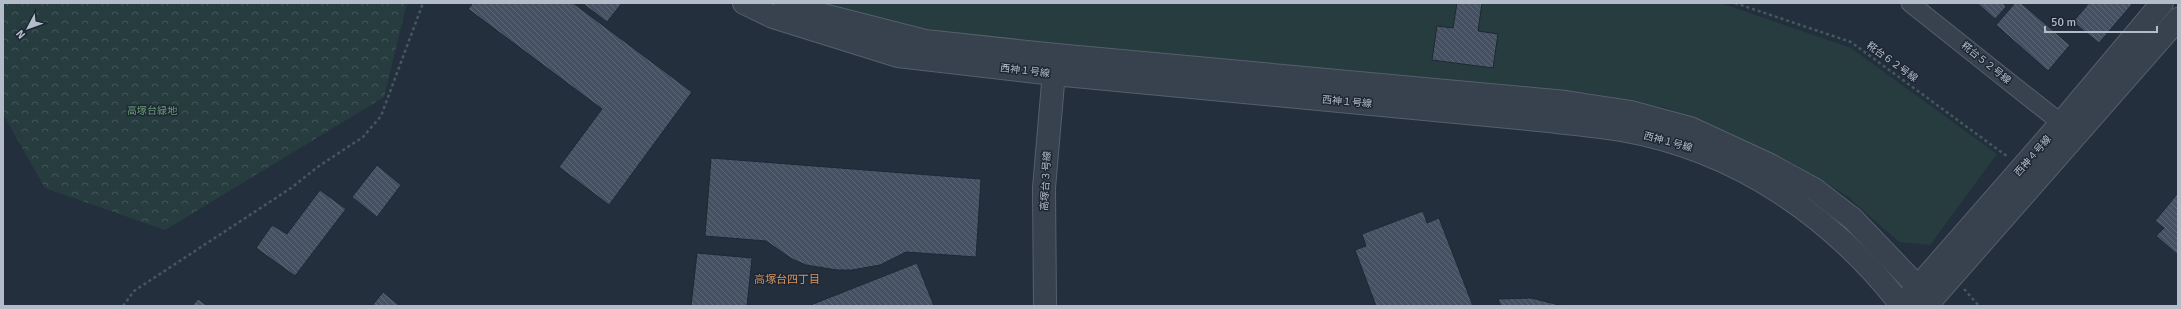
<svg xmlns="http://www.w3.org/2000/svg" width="2181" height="309" font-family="Signika,'Noto Sans JP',sans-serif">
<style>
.forest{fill:url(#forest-crowns)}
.pitch{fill:#263c3f}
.building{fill:url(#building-back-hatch);stroke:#1f2835}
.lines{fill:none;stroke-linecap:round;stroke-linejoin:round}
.minor-casing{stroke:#565f6c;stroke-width:19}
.tertiary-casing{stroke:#565f6c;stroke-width:24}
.path{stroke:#44595c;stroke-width:2.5;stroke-dasharray:3 3;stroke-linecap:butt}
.minor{stroke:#38414e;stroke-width:17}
.tertiary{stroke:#38414e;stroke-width:22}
.labels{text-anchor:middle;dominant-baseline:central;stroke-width:3;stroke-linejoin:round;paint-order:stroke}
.street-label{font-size:10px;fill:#b4bcc9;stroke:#1d2633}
.park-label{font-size:10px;fill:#6b9a76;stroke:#1d2633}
.neighbourhood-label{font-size:11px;fill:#d59563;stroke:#1d2633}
</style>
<defs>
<pattern id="forest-crowns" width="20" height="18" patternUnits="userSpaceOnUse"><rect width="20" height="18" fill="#263c3f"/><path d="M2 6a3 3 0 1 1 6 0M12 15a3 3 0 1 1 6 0" fill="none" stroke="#435659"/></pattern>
<pattern id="building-back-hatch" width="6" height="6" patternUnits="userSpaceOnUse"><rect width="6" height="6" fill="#455162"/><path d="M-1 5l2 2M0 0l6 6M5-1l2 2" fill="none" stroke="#5d6877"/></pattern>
</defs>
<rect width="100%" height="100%" fill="#242f3e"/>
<!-- forest -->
<polygon class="forest" points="3,3 407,3 384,97 165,230 45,188 3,114"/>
<!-- pitch -->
<polygon class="pitch" points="818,3 1721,3 1851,48 1997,154 1930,245 1899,242 1847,196 1794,164 1727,132 1666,108 1590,93 959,35 887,21"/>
<!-- building -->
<g class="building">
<polygon points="473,3 573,3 692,92 609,205 559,167 602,109 468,9"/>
<polygon points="582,3 622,3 607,22"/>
<polygon points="1457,3 1482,3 1478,31 1498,34 1493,68 1432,60 1437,26 1453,28"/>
<polygon points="1977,3 2003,3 2006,7 1995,19"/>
<polygon points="2015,3 2021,3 2070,45 2048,71 1996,25"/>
<polygon points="2089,3 2133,3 2099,43 2073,22"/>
<polygon points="711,158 981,179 976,257 906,252 880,265 852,270 837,270 806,265 792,259 766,241 705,236"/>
<polygon points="377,165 401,185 377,217 352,197"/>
<polygon points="320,190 346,209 295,276 256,248 272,225 287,234"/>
<polygon points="2178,193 2178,255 2156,236 2164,228 2155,221"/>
<polygon points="1423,211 1427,223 1439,218 1473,306 1376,306 1355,250 1366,246 1362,234"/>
<polygon points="697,253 752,258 747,306 691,306"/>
<polygon points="917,263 934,306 808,306"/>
<polygon points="383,292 400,306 372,306"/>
<polygon points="1531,298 1563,306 1501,306 1498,299"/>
<polygon points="198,299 208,306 192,306"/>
</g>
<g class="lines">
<defs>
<polyline id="minor" points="1910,3 2061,123"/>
<g id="tertiary">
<path d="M744,3L773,17L898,56L1054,74L1549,121C1573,124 1597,126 1621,130C1736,150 1831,215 1902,306"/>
<polyline points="785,3 796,8 925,41 1056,55 1566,102 1631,112 1690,128 1770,165 1814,189 1853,219 1919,288 1931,306"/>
<polyline points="1909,297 2061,123 2162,3"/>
<polyline points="1045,306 1044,188 1055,60"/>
<polyline points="1926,306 2178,19"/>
</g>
</defs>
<!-- minor casing -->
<use href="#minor" class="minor-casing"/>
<!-- tertiary casing -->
<use href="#tertiary" class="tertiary-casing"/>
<!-- path -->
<g class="path">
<polyline points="1735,3 1851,42 2008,157"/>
<polyline points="1964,289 1979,306"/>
<polyline points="123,306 134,291 291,188 319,166 363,137 381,116 423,3"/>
</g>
<!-- minor -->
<use href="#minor" class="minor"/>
<!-- tertiary -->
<use href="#tertiary" class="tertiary"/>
</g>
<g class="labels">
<!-- street labels -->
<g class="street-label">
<text transform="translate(1892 62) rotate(36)">糀台６２号線</text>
<text transform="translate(1986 63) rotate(39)">糀台５２号線</text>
<text transform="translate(1025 71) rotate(7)">西神１号線</text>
<text transform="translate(1347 102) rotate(5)">西神１号線</text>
<text transform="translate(1668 142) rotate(15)">西神１号線</text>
<text transform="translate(2033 156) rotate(-49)">西神４号線</text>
<text transform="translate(1046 181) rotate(-87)">高塚台３号線</text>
</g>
<!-- park labels -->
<g class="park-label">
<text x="152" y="111">高塚台緑地</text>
</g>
<!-- neighbourhood labels -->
<g class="neighbourhood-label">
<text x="787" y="279">高塚台四丁目</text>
</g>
</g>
<!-- border -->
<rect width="2181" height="309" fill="none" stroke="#b4bcc9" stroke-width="8"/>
<!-- north arrow -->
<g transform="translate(28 28) rotate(229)" stroke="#1d2633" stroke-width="3" paint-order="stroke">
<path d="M0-3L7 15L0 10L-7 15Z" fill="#b4bcc9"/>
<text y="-6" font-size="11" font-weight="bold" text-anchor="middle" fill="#b4bcc9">N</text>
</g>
<!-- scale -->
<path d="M2045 26v6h112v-6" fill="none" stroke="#b4bcc9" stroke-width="2"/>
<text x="2051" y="26" font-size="12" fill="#b4bcc9" stroke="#1d2633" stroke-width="3" paint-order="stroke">50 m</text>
</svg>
